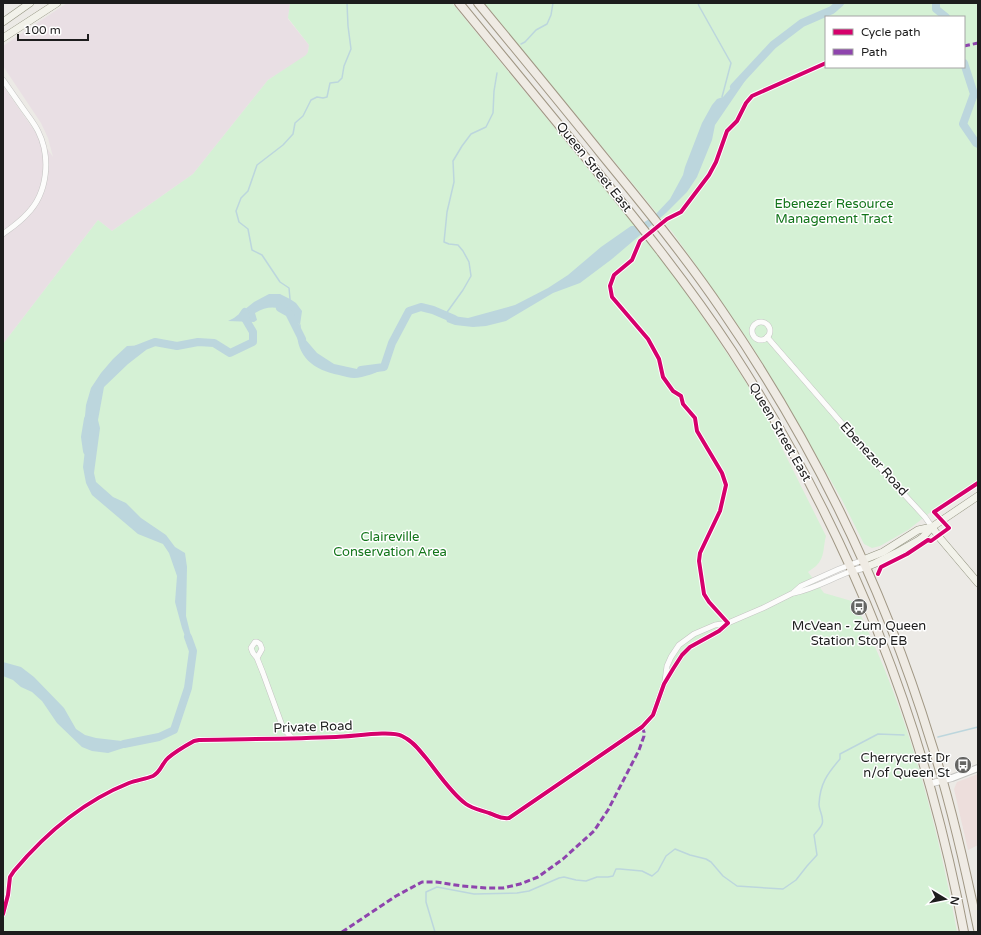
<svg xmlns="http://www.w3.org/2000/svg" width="981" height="935" font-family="'Varela Round',sans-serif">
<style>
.commercial{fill:#eddedc}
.industrial{fill:#e9dfe4}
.park{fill:#d5f1d5;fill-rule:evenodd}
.water{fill:#bcd6dd}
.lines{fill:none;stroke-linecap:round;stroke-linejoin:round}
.stream{stroke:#bcd6dd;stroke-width:1.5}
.river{stroke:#bcd6dd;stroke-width:8}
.minor-casing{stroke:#c4c4c2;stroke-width:6}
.tertiary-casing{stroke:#c4c4c2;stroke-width:8}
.secondary-casing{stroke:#939480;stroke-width:8}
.primary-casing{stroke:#a09784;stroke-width:10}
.minor{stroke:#fcfcfb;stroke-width:5}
.tertiary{stroke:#fcfcfb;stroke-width:6}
.secondary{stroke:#f2f2ea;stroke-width:7}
.primary{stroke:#efebe4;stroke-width:8}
.quiet{stroke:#8e44ad;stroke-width:3;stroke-dasharray:6 3;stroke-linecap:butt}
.cycleway-casing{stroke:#fff;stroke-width:6}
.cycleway{stroke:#d6006c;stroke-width:4}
.labels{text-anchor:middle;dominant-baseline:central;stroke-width:3;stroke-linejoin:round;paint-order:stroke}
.street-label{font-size:13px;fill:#1d1d1d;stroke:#fff}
.park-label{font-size:13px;fill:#12751a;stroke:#fff}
.poi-label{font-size:13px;fill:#1d1d1d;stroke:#fff}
</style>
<rect width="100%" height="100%" fill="#eceae6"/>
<!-- commercial -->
<polygon class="commercial" points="978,774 978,845 968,850 954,789 957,782"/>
<!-- industrial -->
<polygon class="industrial" points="67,3 290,3 288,19 309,45 308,52 306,56 268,80 193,174 112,231 98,220 3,344 3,86 53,157 48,138 41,123 3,66 3,46"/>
<!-- park -->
<g class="park">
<path d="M290,3H452L609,194L667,266L715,335L745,381L773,427L772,428L826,536C823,546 825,558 816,566C814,568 810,570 808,572L824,593L855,602C868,631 882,661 893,691C922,769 942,850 957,932H3V344L98,220L112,231L193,174L268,80L306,55L308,52L309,45L288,18Z"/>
<path d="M484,3H978V482L938,509L932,511L908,530L880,546L872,548L864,544L842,500L779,390L748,340L708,282L673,233L642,195ZM826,17H964V67H826Z"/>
</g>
<!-- water -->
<g class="water">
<polygon points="747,78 715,125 712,140 697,177 687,192 666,213 612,259 580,283 553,293 506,321 486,326 473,327 455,325 447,322 445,315 468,318 515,305 548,288 568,275 601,247 631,226 638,226 654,216 670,199 683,175 685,167 702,123 712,105 717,99 723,97 737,81"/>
<path d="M269,294H280L290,299L296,303L302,311L300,325C286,310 275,301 255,313L257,320L254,322L228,321L234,318L254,302Z"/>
<path d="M300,328L305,339L317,353L334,364L357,369H372L388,364L387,367C379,372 363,378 354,378C350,378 344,376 339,375C314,370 296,357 297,329Z"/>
<polygon points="148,345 146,350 128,364 104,387 98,420 100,428 94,473 96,482 113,497 126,503 141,518 166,535 175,547 185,553 187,567 186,616 193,644 192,648 188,644 182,628 175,602 177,576 169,553 163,544 138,534 92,495 86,483 83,467 87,433 85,416 86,405 91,388 101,373 113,359 127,346"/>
<polygon points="3,662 21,667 34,677 64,708 76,729 85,735 96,738 139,743 108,753 92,751 82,747 57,723 42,701 32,692 21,687 13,680 3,676"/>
</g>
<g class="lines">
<!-- stream -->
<g class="stream">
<polyline points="698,3 699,6 731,63 722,97"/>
<polyline points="521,44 525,42 536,30 547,24 551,15 553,3"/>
<polyline points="290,299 289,288 280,282 262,255 252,250 248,229 239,222 236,211 241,198 248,191 257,165 283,145 293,134 295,123 303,116 311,100 317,97 323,98 327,97 330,83 338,82 342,78 344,66 351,49 348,26 347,3"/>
<polyline points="445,315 463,290 471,276 469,262 463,251 458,245 449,244 444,242 447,212 454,182 453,161 462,146 471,134 486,127 493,113 494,91 497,73"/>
<polyline points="300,325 300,328"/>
<polyline points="938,737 978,727"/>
<path d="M435,932L426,902V892L437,887L474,894L517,893L529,891L559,878L564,877L576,880L586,881L597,877H608L613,876L616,869H620L642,871L652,876L658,871L666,856L675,849L690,855L706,859L711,862L723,876L737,886L783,889L796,880L807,866L817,855L814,835C821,826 825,825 821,813C820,810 819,807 819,804C820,784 827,774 840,759V754L878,734L904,735"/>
</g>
<!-- river -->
<g class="river">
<polyline points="936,3 936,9 946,17"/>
<polyline points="964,63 974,94 963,124 976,143 978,144"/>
<polyline points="734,87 773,45 802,23 832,10 840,3"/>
<polyline points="280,308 289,313 302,339"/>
<polyline points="137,349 155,342 177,346 198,342 214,343 230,353 253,342 253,332 243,315 245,312"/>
<polyline points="361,370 384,367 392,343 409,311 421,307 433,310 454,319"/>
<polyline points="87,451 85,437 88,419"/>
<polyline points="124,744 159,737 174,730 188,688 193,651 188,637"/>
</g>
<defs>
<g id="minor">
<path d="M3,80C10,90 17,100 24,110C29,117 34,123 38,131C51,157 48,193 27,214C20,222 11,228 3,234"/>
<circle cx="761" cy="331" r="9"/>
<polyline points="767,337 890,479 925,517 932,527"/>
<path d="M794,593C814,589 832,578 852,571"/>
<polyline points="257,658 253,653 251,648 255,642 257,642 260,644 262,649 257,658 263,673 283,728 292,738"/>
<polyline points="665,681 667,666 671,657 679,645 694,634 715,625 728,623 763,608 793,593 801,586 839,569 863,560"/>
<path d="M3,914L8,895L10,877L14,871C45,834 84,801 129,783C137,780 146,779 153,776C161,772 162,763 168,758C176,751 185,746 194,741L199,740C244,739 290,739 336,737C351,737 390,730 402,736C413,741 419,750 426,758C438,773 451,793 466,804C473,809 481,810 489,813C498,816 499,819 509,818L642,727L653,715L664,684L673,669L682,655L690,647L719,631L728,623"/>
</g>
<g id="tertiary">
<polyline points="852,571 866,567"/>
<polyline points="929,784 952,778 978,768"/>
</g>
<g id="secondary">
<polyline points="3,22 30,3"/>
<polyline points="3,38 57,3"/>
<polyline points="932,527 939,537 978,583"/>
<polyline points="863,560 883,552 918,530 932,527"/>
<polyline points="866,567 876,563 896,553 919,540 923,537 932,527 978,496"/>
</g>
<g id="primary">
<path d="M459,3C500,53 541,103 582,153C634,217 686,281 732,351C820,486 888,635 931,790C944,837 955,884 964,932"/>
<path d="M478,3C520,54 562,105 603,156C644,206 685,256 721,309C812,441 884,588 931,742C951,803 965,866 978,929"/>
</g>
</defs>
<!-- minor casing -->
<use href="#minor" class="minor-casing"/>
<!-- tertiary casing -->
<use href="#tertiary" class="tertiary-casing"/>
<!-- secondary casing -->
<use href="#secondary" class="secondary-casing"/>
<!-- primary casing -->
<use href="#primary" class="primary-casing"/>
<!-- minor -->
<use href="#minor" class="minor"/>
<!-- tertiary -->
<use href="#tertiary" class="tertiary"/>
<!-- secondary -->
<use href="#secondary" class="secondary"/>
<!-- primary -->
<use href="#primary" class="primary"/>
<!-- quiet -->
<g class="quiet">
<polyline points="964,46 978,43"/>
<polyline points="342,932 396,896 422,882 436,882 462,886 486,888 503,888 520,884 538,877 563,859 594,831 608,810 639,750 644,736 644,732 642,727"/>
</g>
<defs>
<g id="cycleway">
<polyline points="878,574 881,567 907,554 928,540 931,541 949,528 934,512 978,483"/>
<path d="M3,914L8,895L10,877L14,871C45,834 84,801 129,783C137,780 146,779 153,776C161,772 162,763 168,758C176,751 185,746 194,741L199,740C244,739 290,739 336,737C351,737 390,730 402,736C413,741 419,750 426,758C438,773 451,793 466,804C473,809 481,810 489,813C498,816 499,819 509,818L642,727L653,715L664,684L673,669L682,655L690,647L719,631L728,623L709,602L704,594L699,561L700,553L720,511L726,485L722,473L697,431L695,418L683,404L681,396L673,391L663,377L659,359L648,339L612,297L610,286L614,275L632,260L640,241L667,219L681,212L709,175L716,162L727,131L737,121L746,103L752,96L826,63"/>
</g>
</defs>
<!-- cycleway casing -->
<use href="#cycleway" class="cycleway-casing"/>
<!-- cycleway -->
<use href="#cycleway" class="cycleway"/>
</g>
<!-- icons -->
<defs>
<symbol id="bus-disc" viewBox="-11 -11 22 22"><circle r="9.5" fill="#656563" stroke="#fff"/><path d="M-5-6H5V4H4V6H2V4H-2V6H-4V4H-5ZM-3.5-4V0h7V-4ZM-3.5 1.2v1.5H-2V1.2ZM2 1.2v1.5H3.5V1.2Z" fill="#fff"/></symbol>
</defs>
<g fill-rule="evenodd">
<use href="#bus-disc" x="849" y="597" width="20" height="20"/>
<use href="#bus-disc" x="953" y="755" width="20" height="20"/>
</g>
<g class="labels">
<!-- street labels -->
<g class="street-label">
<text transform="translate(594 167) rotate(51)">Queen Street East</text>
<text transform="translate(780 432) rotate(60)">Queen Street East</text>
<text transform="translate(874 459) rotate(48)">Ebenezer Road</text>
<text transform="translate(313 727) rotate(-2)">Private Road</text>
</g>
<!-- park labels -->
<g class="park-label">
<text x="834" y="204">Ebenezer Resource<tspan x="834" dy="15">Management Tract</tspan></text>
<text x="390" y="537">Claireville<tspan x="390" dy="15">Conservation Area</tspan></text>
</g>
<!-- poi labels -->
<g class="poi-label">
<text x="859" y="626">McVean - Zum Queen<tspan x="859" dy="15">Station Stop EB</tspan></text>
<text x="950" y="758" text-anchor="end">Cherrycrest Dr<tspan x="950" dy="15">n/of Queen St</tspan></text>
</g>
</g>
<!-- border -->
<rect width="981" height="935" fill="none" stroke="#1d1d1d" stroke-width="8"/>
<!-- legend -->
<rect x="825" y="16" width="140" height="52" fill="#ffffff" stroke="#a5a5a5"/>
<rect x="833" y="29" width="20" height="6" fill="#d6006c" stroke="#a5a5a5"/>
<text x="861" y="36" font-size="12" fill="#1d1d1d">Cycle path</text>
<rect x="833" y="49" width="20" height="6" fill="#8e44ad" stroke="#a5a5a5"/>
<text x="861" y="56" font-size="12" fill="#1d1d1d">Path</text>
<!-- north arrow -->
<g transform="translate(945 899) rotate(100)" stroke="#ffffff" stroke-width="3" paint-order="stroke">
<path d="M0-3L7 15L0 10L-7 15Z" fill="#1d1d1d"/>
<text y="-6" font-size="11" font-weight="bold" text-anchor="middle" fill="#1d1d1d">N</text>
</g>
<!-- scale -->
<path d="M18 34v6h70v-6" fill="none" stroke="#1d1d1d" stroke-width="2"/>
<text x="24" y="34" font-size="12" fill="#1d1d1d" stroke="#ffffff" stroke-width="3" paint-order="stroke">100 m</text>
</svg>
